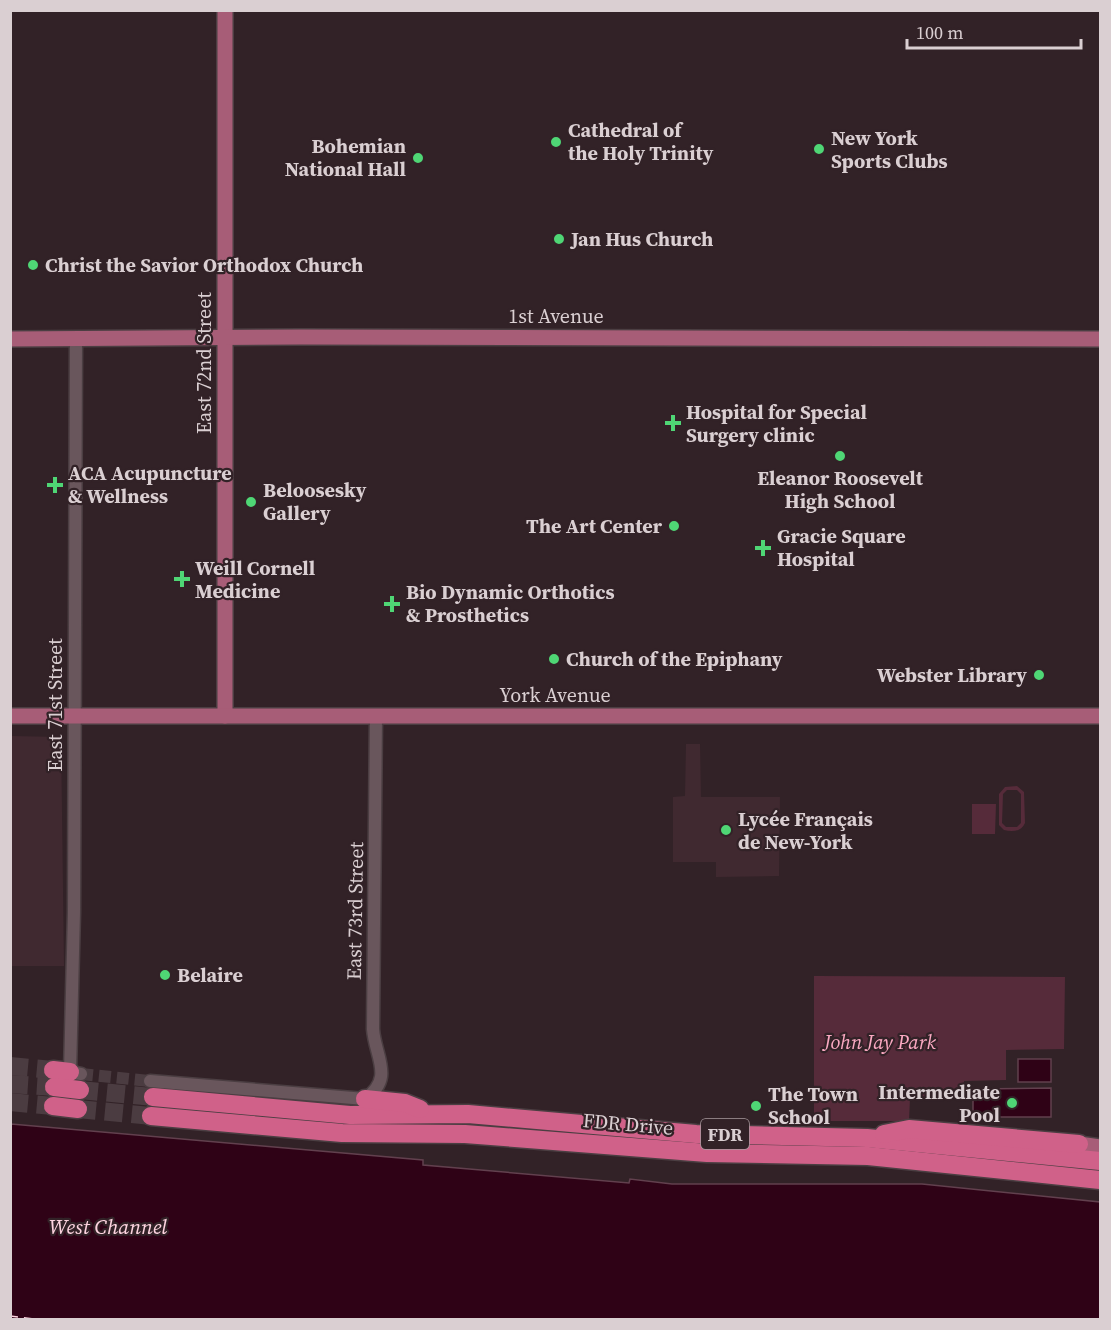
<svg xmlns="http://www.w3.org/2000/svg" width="1111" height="1330" font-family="'Source Serif 4',serif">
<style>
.built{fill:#402930}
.green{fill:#562b3a;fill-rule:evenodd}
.water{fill:#2f0216;stroke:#62404e;stroke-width:1.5}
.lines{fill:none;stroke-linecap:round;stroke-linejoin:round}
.ferry{stroke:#fed4e0;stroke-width:1.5;stroke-dasharray:8 6;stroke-linecap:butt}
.minor-tunnel{stroke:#4b3c41;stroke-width:12;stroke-dasharray:12 6;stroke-linecap:butt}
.highway-tunnel{stroke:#4b3c41;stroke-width:18;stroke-dasharray:18 9;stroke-linecap:butt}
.minor-casing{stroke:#4b3e42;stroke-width:15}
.major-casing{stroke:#4b3e42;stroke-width:18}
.highway-casing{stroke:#4b3e42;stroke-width:21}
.minor{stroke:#69565c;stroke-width:12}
.major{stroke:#a75d77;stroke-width:15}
.highway{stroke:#d06189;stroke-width:18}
.poi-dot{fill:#4fd675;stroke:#322227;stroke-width:2}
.labels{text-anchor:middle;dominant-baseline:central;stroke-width:4.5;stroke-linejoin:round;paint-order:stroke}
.shield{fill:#322227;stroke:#a89b9f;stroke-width:1.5}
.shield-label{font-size:18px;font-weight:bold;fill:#dacfd2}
.poi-label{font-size:20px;font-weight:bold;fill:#dacfd2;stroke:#322227;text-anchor:start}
.street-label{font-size:20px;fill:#dacfd2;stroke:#322227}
.park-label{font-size:20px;font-style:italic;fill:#fba9c2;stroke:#322227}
.water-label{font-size:21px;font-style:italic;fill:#fed4e0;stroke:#322227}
</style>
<rect width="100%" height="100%" fill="#322227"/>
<!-- built -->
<g class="built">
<polygon points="11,736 61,737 64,966 11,966"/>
<polygon points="686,744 700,744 701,797 780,797 779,876 716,877 716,862 673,862 673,797 685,796"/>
</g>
<!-- green -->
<g class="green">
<path d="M1005,787L1017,786L1024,792L1025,823C1021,832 1012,832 1004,830L999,825V794ZM1007,790H1017L1021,794V823L1017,827H1006L1002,823L1003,794Z"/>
<polygon points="972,804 996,804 995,834 972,834"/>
<polygon points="814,976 1065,977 1064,1049 1006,1050 1006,1080 964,1081 964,1097 910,1098 909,1121 814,1121"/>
</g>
<!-- water -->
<g class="water">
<rect x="1018" y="1059" width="33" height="23"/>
<polygon points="1051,1088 1051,1117 973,1117 973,1089"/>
<polygon points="11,1124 423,1160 423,1165 629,1183 630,1179 672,1184 922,1184 1100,1202 1100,1319 11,1319"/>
</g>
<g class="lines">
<!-- ferry -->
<polyline class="ferry" points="10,1316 43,1320"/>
<!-- minor-tunnel -->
<polyline class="minor-tunnel" points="81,1074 150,1081"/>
<!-- highway-tunnel -->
<g class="highway-tunnel">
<polyline points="10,1066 53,1070"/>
<polyline points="10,1084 54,1087"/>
<polyline points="80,1090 153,1097"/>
<polyline points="10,1102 53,1106"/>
<polyline points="78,1109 151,1116"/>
</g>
<defs>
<g id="minor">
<polyline points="76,338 74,912 70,1072 81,1074"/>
<path d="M150,1081L365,1099C395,1078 375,1057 373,1029L376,716"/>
</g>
<g id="major">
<polyline points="225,10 225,716"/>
<polyline points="10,339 300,337 1100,339"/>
<polyline points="10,716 1100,716"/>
<polyline points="1079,1144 1100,1147"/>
</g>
<g id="highway">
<polyline points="53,1070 70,1072"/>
<polyline points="54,1087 80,1090"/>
<polyline points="153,1097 350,1115 468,1114 696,1134 867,1138 1100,1161"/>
<polyline points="365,1099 405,1103 420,1109"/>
<polyline points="53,1106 78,1109"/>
<polyline points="151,1116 342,1133 465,1134 707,1153 868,1156 1100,1180"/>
<polyline points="884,1134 909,1129 1079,1144"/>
</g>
</defs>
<!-- minor casing -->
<use href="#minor" class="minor-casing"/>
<!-- major casing -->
<use href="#major" class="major-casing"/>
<!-- highway casing -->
<use href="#highway" class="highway-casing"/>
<!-- minor -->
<use href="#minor" class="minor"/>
<!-- major -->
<use href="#major" class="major"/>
<!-- highway -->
<use href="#highway" class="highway"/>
</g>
<!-- markers -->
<g class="poi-dot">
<circle cx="556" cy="142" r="6"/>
<circle cx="819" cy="149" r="6"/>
<circle cx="418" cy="158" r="6"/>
<circle cx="559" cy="239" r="6"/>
<circle cx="33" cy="265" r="6"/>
<path d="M670 414h6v6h6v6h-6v6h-6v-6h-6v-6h6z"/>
<circle cx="840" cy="456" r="6"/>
<path d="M52 476h6v6h6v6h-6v6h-6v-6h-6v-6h6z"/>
<circle cx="251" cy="502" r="6"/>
<circle cx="674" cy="526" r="6"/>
<path d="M760 539h6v6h6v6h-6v6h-6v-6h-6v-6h6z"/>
<path d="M179 570h6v6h6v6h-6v6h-6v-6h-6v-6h6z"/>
<path d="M389 595h6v6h6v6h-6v6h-6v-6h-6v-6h6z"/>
<circle cx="554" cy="659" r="6"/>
<circle cx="1039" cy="675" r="6"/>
<circle cx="726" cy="830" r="6"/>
<circle cx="165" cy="975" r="6"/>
<circle cx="1012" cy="1103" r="6"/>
<circle cx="756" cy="1106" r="6"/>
</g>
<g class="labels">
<!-- shield labels -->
<rect class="shield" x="701" y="1119" width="48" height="30" rx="4.5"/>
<g class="shield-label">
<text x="725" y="1134">FDR</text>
</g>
<!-- poi labels -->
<g class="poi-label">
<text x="568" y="130">Cathedral of<tspan x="568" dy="23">the Holy Trinity</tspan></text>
<text x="831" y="138">New York<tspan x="831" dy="23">Sports Clubs</tspan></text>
<text x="406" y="146" text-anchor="end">Bohemian<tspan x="406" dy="23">National Hall</tspan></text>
<text x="571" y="239">Jan Hus Church</text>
<text x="45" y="265">Christ the Savior Orthodox Church</text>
<text x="686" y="412">Hospital for Special<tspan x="686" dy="23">Surgery clinic</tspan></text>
<text x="68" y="473">ACA Acupuncture<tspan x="68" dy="23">&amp; Wellness</tspan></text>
<text x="840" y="478" text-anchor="middle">Eleanor Roosevelt<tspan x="840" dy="23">High School</tspan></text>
<text x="263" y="490">Beloosesky<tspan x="263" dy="23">Gallery</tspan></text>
<text x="662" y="526" text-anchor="end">The Art Center</text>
<text x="777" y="536">Gracie Square<tspan x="777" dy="23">Hospital</tspan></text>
<text x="195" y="568">Weill Cornell<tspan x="195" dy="23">Medicine</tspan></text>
<text x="406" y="592">Bio Dynamic Orthotics<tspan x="406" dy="23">&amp; Prosthetics</tspan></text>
<text x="566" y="659">Church of the Epiphany</text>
<text x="1027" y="675" text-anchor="end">Webster Library</text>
<text x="738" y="819">Lycée Français<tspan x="738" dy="23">de New-York</tspan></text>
<text x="177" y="975">Belaire</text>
<text x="1000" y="1092" text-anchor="end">Intermediate<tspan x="1000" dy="23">Pool</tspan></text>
<text x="768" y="1094">The Town<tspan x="768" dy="23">School</tspan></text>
</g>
<!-- street labels -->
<g class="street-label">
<text x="556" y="316">1st Avenue</text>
<text transform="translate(204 363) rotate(-90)">East 72nd Street</text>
<text x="555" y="695">York Avenue</text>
<text transform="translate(55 705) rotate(-90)">East 71st Street</text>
<text transform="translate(355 911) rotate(-89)">East 73rd Street</text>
<text transform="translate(628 1124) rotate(5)">FDR Drive</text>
</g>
<!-- park labels -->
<g class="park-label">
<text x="880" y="1042">John Jay Park</text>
</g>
<!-- water labels -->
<g class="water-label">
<text x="108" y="1226">West Channel</text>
</g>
</g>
<!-- border -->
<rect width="1111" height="1330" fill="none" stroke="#dacfd2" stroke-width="24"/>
<!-- scale -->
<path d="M907 39v9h174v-9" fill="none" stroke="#dacfd2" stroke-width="3"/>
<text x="916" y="39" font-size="18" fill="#dacfd2" stroke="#322227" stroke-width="4.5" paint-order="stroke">100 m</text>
</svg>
